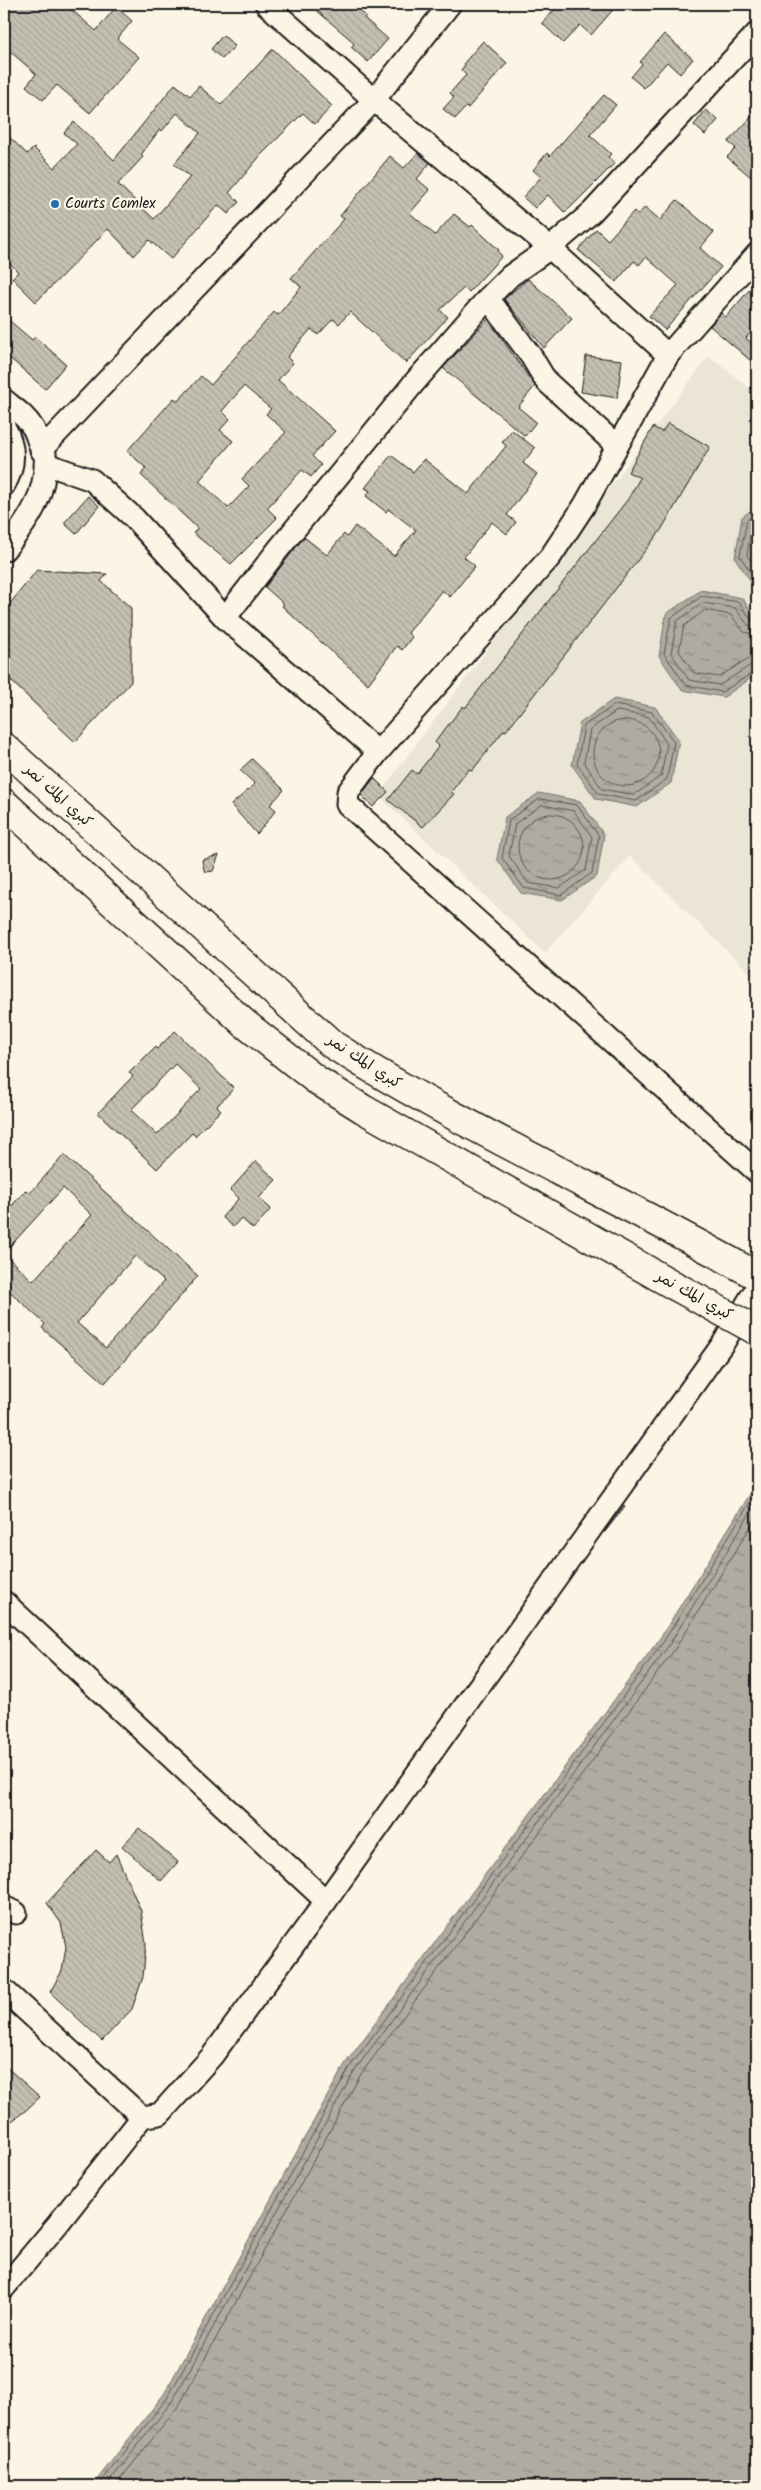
<svg xmlns="http://www.w3.org/2000/svg" width="761" height="2490" font-family="Kalam,'Playpen Sans Arabic',sans-serif">
<style>
.built{fill:#ebe5d6}
.water{fill:url(#water-ripples);stroke:#75726c}
.lines{fill:none;stroke-linecap:round;stroke-linejoin:round}
.shore{stroke:#575551;stroke-width:1}
.building{fill:url(#building-back-hatch);stroke:#1c1c1c;fill-rule:evenodd}
.minor-casing{stroke:#1c1c1c;stroke-width:25}
.highway-casing{stroke:#1c1c1c;stroke-width:31}
.minor{stroke:#fcf5e5;stroke-width:21}
.highway{stroke:#fcf5e5;stroke-width:28}
.highway-bridge-casing{stroke:#1c1c1c;stroke-width:31;stroke-linecap:butt}
.highway-bridge{stroke:#fcf5e5;stroke-width:28}
.poi-dot{fill:#1f6fb2;stroke:#fcf5e5;stroke-width:2}
.labels{text-anchor:middle;dominant-baseline:central;stroke-width:4.5;stroke-linejoin:round;paint-order:stroke}
.poi-label{font-size:15px;fill:#1c1c1c;stroke:#fcf5e5;text-anchor:start}
.street-label{font-size:15px;fill:#1c1c1c;stroke:#fcf5e5}
</style>
<defs>
<pattern id="water-ripples" width="26" height="14" patternUnits="userSpaceOnUse" patternTransform="scale(1.25)"><rect width="26" height="14" fill="#b0aba1"/><path d="M2 4q2-2 4 0t4 0M15 11q2-2 4 0t4 0" fill="none" stroke="#8e8a82"/></pattern>
<pattern id="building-back-hatch" width="6" height="6" patternUnits="userSpaceOnUse" patternTransform="scale(1.25)"><rect width="6" height="6" fill="#c4c0b3"/><path d="M-1 5l2 2M0 0l6 6M5-1l2 2" fill="none" stroke="#a8a499"/></pattern>
</defs>
<rect width="100%" height="100%" fill="#fcf5e5"/>
<filter id="ink" filterUnits="userSpaceOnUse"><feTurbulence type="fractalNoise" baseFrequency=".02" numOctaves="2"/><feDisplacementMap in="SourceGraphic" scale="10" xChannelSelector="R" yChannelSelector="G"/><feConvolveMatrix kernelMatrix="1 2 1 2 8 2 1 2 1" color-interpolation-filters="sRGB"/></filter>
<g filter="url(#ink)">
<!-- built -->
<polygon class="built" points="709,356 757,394 757,980 630,856 545,953 378,795"/>
<!-- water -->
<g class="water">
<polygon points="757,506 757,591 735,558 742,517"/>
<polygon points="701,590 742,598 757,620 757,674 724,697 682,690 659,656 666,614"/>
<polygon points="614,699 655,707 679,741 671,783 637,807 596,799 572,765 580,723"/>
<polygon points="539,793 580,801 604,835 597,876 562,900 521,893 497,859 505,817"/>
<polygon points="757,1483 757,2486 92,2486 164,2394 345,2064 660,1638"/>
</g>
<g class="lines">
<!-- shore -->
<g class="shore">
<polyline points="757,512 747,520 740,556 757,582"/>
<polyline points="757,520 752,524 747,555 757,571"/>
<polyline points="757,622 751,620 739,602 702,596 671,618 664,654 686,685 722,692 757,670"/>
<polyline points="757,628 748,625 735,608 703,603 677,621 671,653 689,680 720,685 749,666 757,664"/>
<polyline points="757,635 744,632 731,615 705,610 684,626 679,651 694,673 719,677 747,659 757,657"/>
<polygon points="615,705 652,712 674,742 667,779 636,801 599,794 577,764 584,726"/>
<polygon points="617,711 649,717 667,744 661,776 634,795 602,789 584,762 590,730"/>
<circle cx="626" cy="753" r="33"/>
<polygon points="540,799 577,805 599,836 592,873 561,895 524,888 502,858 509,820"/>
<polygon points="542,805 574,811 592,837 586,870 559,888 528,883 509,856 515,824"/>
<circle cx="551" cy="847" r="33"/>
<polyline points="98,2486 168,2397 350,2067 664,1641 757,1491"/>
<polyline points="106,2486 173,2400 355,2070 669,1645 757,1502"/>
<polyline points="115,2486 180,2404 361,2074 675,1649 757,1516"/>
</g>
</g>
<!-- building -->
<g class="building">
<polygon points="4,4 65,4 96,31 116,7 132,21 117,39 139,57 90,113 57,85 43,100 26,86 36,74 4,46"/>
<polygon points="309,4 367,4 360,11 366,16 364,18 388,39 368,62 351,47 354,44 350,39"/>
<polygon points="560,4 618,4 591,35 580,25 563,43 542,23"/>
<polygon points="664,34 693,59 680,74 667,62 644,88 631,77 642,64 640,62"/>
<polygon points="223,35 235,46 222,59 211,49"/>
<polygon points="483,41 507,63 468,108 466,107 455,119 443,109 454,97 450,93 466,75 461,70 465,65 464,63"/>
<path d="M273,49L332,106L315,124L303,113L261,155L229,193L239,202L228,214L218,205L171,259L149,240L134,256L108,229L36,302L12,278L18,272L4,257V132L27,154L34,148L54,168L77,144L64,133L74,122L114,160L175,84L190,96L199,86L221,105ZM177,113L200,133L174,164L190,177L154,219L118,184L143,157L141,155L160,129L162,131Z"/>
<polygon points="604,95 616,105 590,135 611,154 608,157 615,163 565,213 548,195 535,208 523,197 541,177 533,170 547,153 550,156"/>
<polygon points="706,110 718,120 705,135 694,125"/>
<polygon points="757,111 757,182 727,157 736,148 728,142"/>
<path d="M418,153L430,163L417,179L430,190L410,213L435,235L454,214L470,227L472,225L499,250L498,252L502,256L469,292L464,288L440,310L448,317L406,363L350,312L339,324L333,319L318,335L311,329L287,357L293,363L278,380L335,431L312,456L321,465L311,477L302,470L267,508L277,518L231,564L193,533L197,529L195,526L141,475L146,468L127,451L174,398L178,401L201,376L211,385L274,312L278,315L301,287L291,278L344,219L340,216L390,156L404,168ZM244,386L271,409L266,414L286,432L242,479L249,486L228,508L199,481L233,441L220,430L230,419L222,411Z"/>
<polygon points="677,200 714,232 700,248 721,267 665,330 649,316 678,285 646,257 639,265 634,261 616,282 578,250 596,229 608,240 634,211 638,215 645,207 660,220"/>
<polygon points="528,279 572,318 544,348 504,299"/>
<polygon points="757,281 757,325 746,338 757,348 757,366 710,326 721,313 726,317"/>
<polygon points="4,316 32,340 35,337 66,364 45,389 4,353"/>
<polygon points="488,319 535,386 518,407 536,422 525,436 443,368"/>
<polygon points="586,356 622,360 617,398 581,392"/>
<polygon points="668,423 710,447 661,530 506,731 504,730 472,771 469,769 451,792 454,794 423,827 388,800 412,770 417,774 439,746 435,742 463,706 465,708 628,499 640,478 628,472 653,427 662,432"/>
<polygon points="512,430 535,448 523,463 537,474 507,515 516,522 507,534 492,522 464,557 475,566 450,597 442,590 408,633 412,637 402,650 397,646 368,684 301,624 282,606 284,604 265,587 304,537 327,555 344,534 347,537 355,526 394,556 416,530 388,509 386,512 366,496 370,491 365,488 391,455 413,472 424,459 468,494 506,446 502,442"/>
<polygon points="88,496 99,506 76,534 64,523"/>
<polygon points="37,570 107,574 101,581 131,608 131,682 75,742 9,679 4,611"/>
<polygon points="252,759 284,790 270,805 276,810 257,834 231,805 255,784 240,770"/>
<polygon points="374,778 388,792 373,807 361,795"/>
<polygon points="219,855 213,871 206,872 204,870 202,860"/>
<path d="M175,1031L234,1088L217,1106L221,1110L195,1136L192,1133L157,1169L98,1113L133,1076L129,1073L155,1047L157,1049ZM175,1064L201,1089L157,1135L131,1110Z"/>
<path d="M64,1155L198,1276L105,1383L42,1328L45,1324L4,1286V1254L33,1281L92,1215L63,1188L4,1253V1214L26,1190L30,1193ZM135,1256L164,1281L106,1348L77,1323Z"/>
<polygon points="256,1161 276,1180 259,1198 271,1209 253,1229 241,1218 233,1227 222,1217 239,1198 230,1190"/>
<polygon points="624,1505 625,1506 605,1532 604,1532"/>
<polygon points="139,1828 178,1862 161,1881 122,1846"/>
<polygon points="96,1850 109,1862 116,1854 141,1911 146,1944 143,1977 132,2009 102,2041 50,1992 62,1971 66,1947 61,1923 47,1903"/>
<polygon points="4,2065 40,2097 25,2111 4,2127"/>
</g>
<g class="lines">
<defs>
<g id="minor">
<polyline points="450,4 374,100 550,248 668,355"/>
<polyline points="757,254 668,355 584,506 551,556 378,752 348,792 347,804 757,1172"/>
<polyline points="488,298 531,356 546,381 617,446"/>
<path d="M4,400C15,409 26,416 33,428C38,436 38,447 45,453C48,493 29,521 4,550"/>
<path d="M4,426C15,446 16,465 4,485"/>
<polyline points="41,450 374,100 266,4"/>
<polyline points="46,464 92,480 134,518 225,618 378,752"/>
<polyline points="225,618 277,551 413,384 488,298 510,276 550,248 592,212 757,33"/>
<polyline points="4,1602 326,1901"/>
<polyline points="4,1907 16,1913"/>
<polyline points="4,1990 142,2117"/>
<polyline points="4,2288 57,2225 142,2117 160,2114 212,2056 326,1901 724,1342 757,1287"/>
</g>
<g id="highway">
<path d="M4,747L333,1045C469,1131 617,1197 757,1276"/>
<polyline points="4,803 244,1023 315,1079 363,1109 675,1286"/>
</g>
</defs>
<!-- minor casing -->
<use href="#minor" class="minor-casing"/>
<!-- highway casing -->
<use href="#highway" class="highway-casing"/>
<!-- minor -->
<use href="#minor" class="minor"/>
<!-- highway -->
<use href="#highway" class="highway"/>
<defs>
<polyline id="highway-bridge" points="675,1286 757,1331"/>
</defs>
<!-- highway-bridge casing -->
<use href="#highway-bridge" class="highway-bridge-casing"/>
<!-- highway-bridge -->
<use href="#highway-bridge" class="highway-bridge"/>
</g>
</g>
<!-- markers -->
<circle class="poi-dot" cx="55" cy="204" r="5"/>
<g class="labels">
<!-- poi labels -->
<g class="poi-label">
<text x="65" y="204">Courts Comlex</text>
</g>
<!-- street labels -->
<g class="street-label">
<text transform="translate(58 796) rotate(42)">كبري المك نمر</text>
<text transform="translate(364 1062) rotate(33)">كبري المك نمر</text>
<text transform="translate(694 1296) rotate(29)">كبري المك نمر</text>
</g>
</g>
<!-- margin -->
<rect width="761" height="2490" fill="none" stroke="#fcf5e5" stroke-width="20"/>
<rect x="10" y="10" width="741" height="2470" fill="none" stroke="#1c1c1c" stroke-width="2" filter="url(#ink)"/>
</svg>
